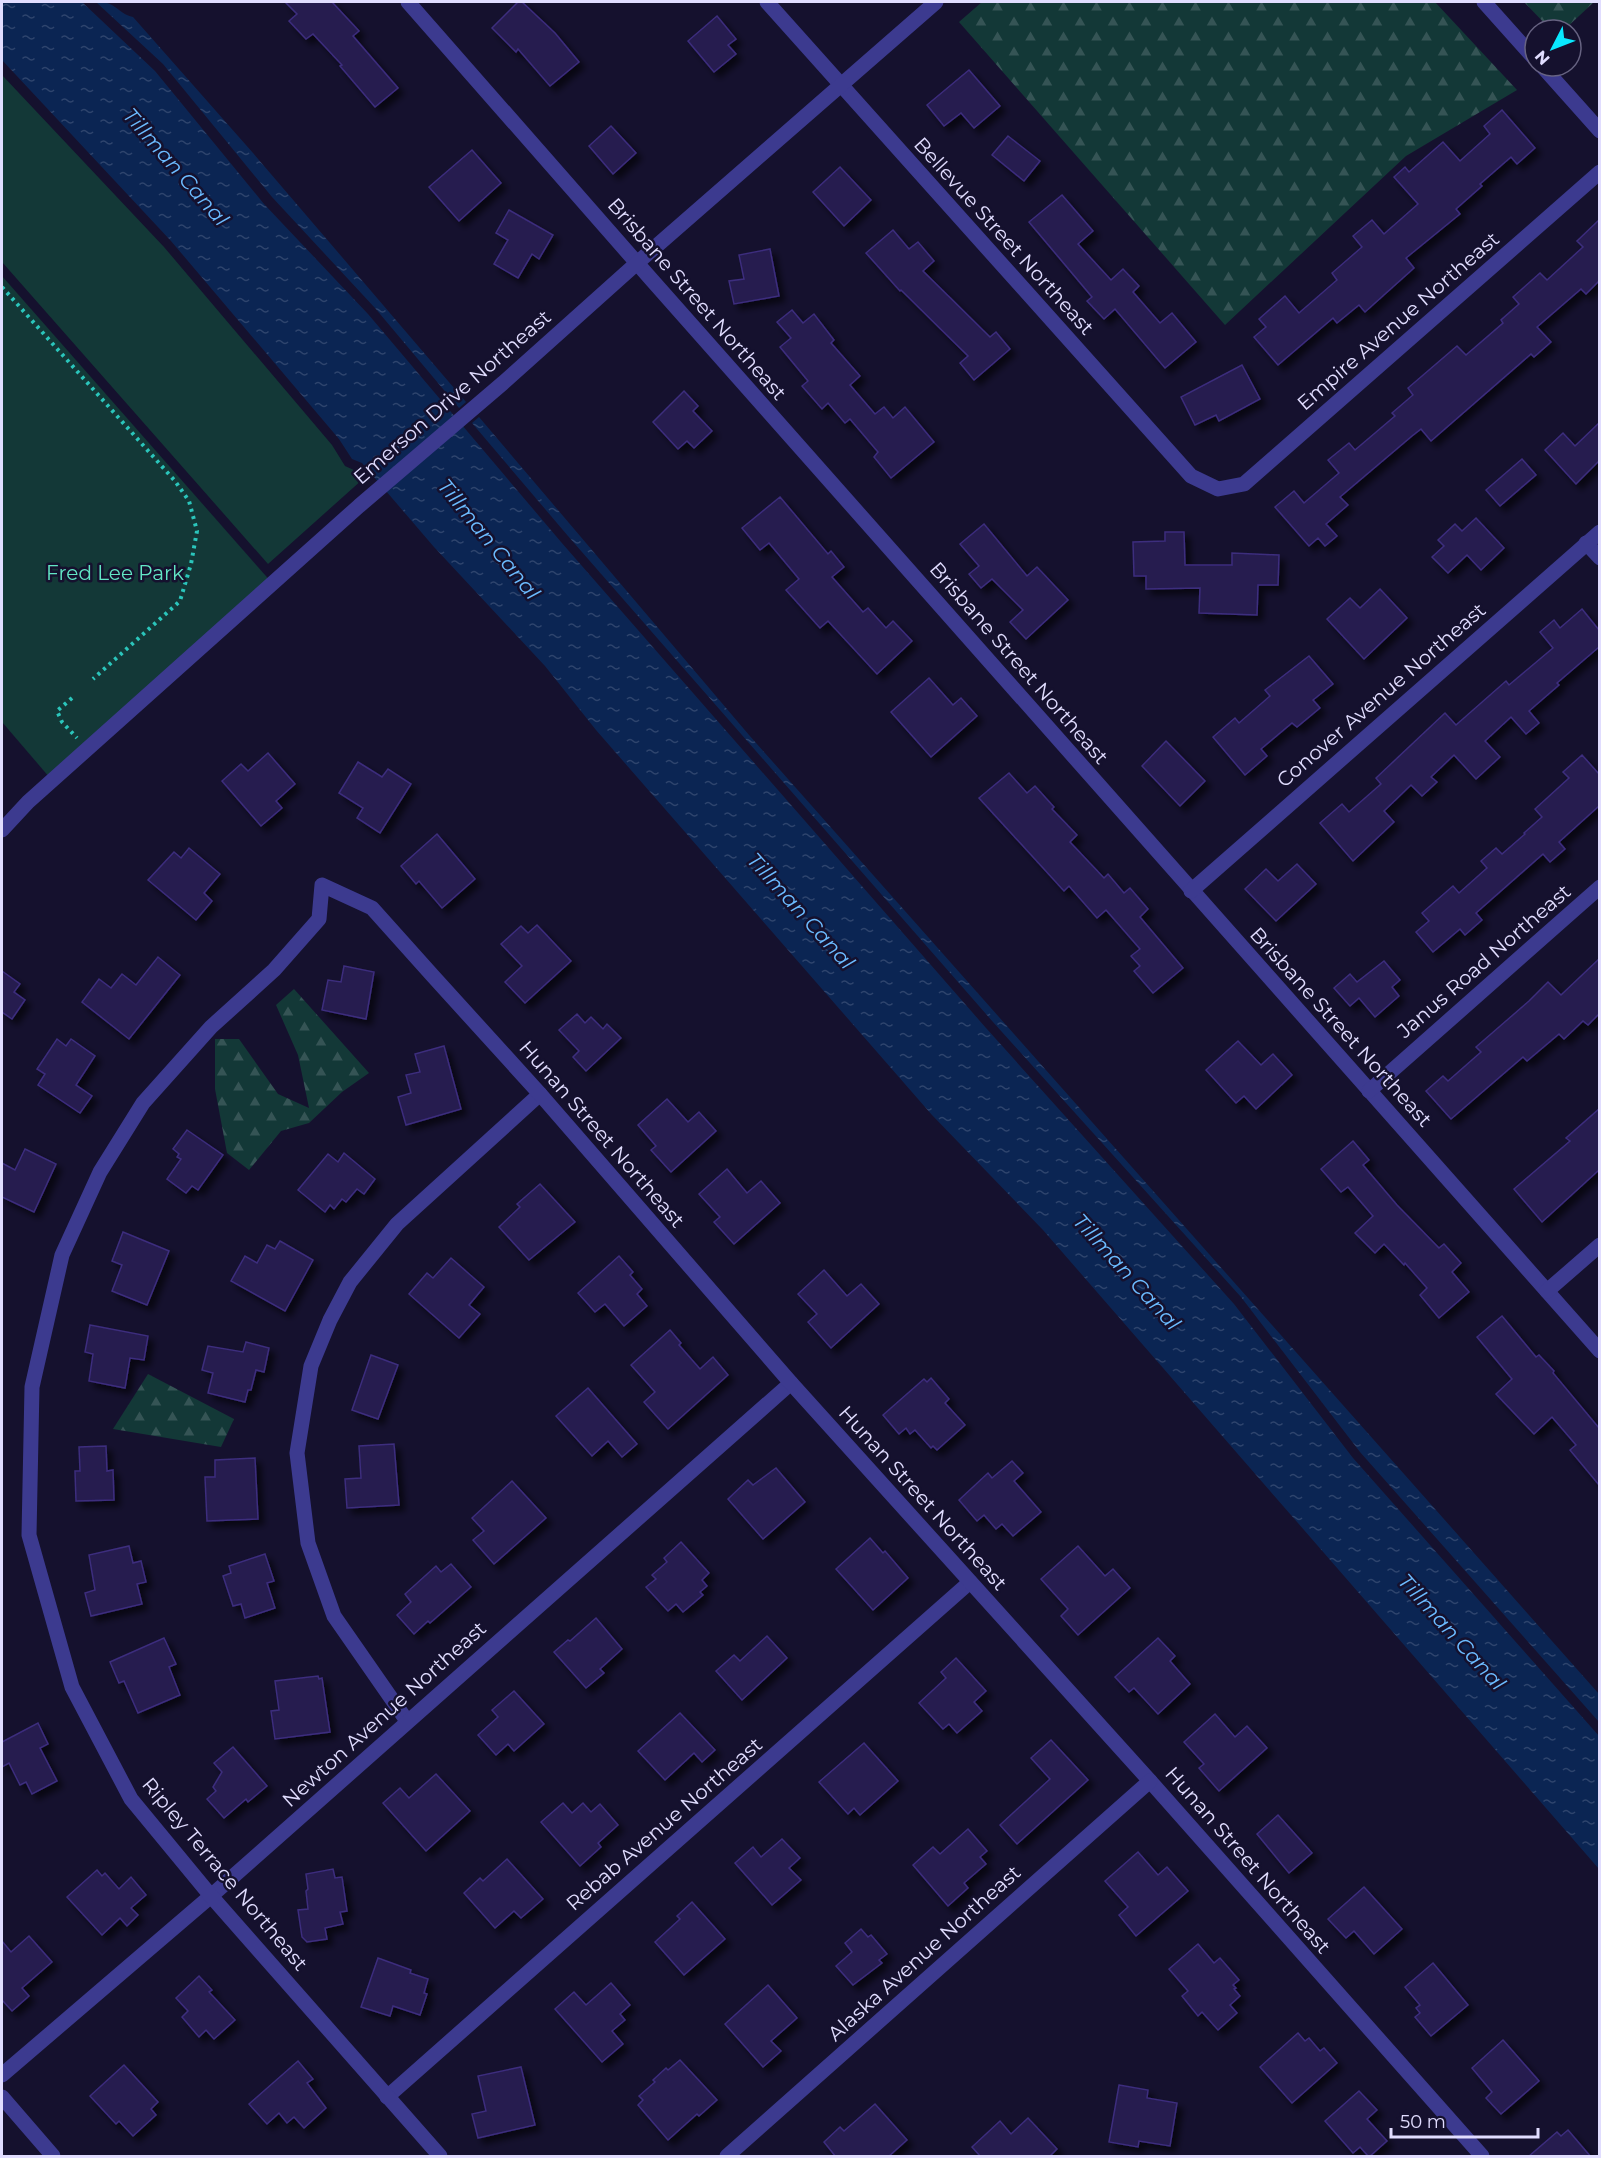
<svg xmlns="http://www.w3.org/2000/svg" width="1601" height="2158" font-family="Montserrat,sans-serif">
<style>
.forest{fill:url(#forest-firs)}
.green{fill:#133837}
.water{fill:url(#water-ripples)}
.building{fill:#261c50;stroke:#3c2d7d;stroke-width:1.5;filter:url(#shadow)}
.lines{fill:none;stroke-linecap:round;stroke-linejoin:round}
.path{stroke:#2bc5bb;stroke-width:4;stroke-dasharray:3 4.5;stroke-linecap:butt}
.minor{stroke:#3c3a8f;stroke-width:15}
.tertiary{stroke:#3c3a8f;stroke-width:15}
.labels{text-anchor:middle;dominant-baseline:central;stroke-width:5;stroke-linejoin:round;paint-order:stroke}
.street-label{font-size:20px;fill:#e1ddff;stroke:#15112e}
.park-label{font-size:20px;fill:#62e6c5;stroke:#15112e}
.water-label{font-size:21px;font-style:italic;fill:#6bbbff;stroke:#15112e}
</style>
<defs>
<pattern id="forest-firs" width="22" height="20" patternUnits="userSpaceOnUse" patternTransform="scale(1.5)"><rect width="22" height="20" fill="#133837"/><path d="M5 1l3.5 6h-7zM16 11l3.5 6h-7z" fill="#355455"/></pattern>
<pattern id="water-ripples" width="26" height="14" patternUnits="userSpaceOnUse" patternTransform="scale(1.5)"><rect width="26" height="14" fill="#0b2553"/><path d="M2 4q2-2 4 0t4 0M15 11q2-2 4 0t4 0" fill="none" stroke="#2e446d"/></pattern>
<filter id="shadow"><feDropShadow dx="5.5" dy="5.5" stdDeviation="3" flood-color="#0009"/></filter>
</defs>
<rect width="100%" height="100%" fill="#15112e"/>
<!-- forest -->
<g class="forest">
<polygon points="982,2 1435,2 1517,90 1406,156 1225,325 959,22"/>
<polygon points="1524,2 1594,2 1564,30 1551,30"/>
<polygon points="294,989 369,1073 342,1092 309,1123 281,1131 249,1170 227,1153 215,1089 215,1039 239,1039 278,1094 309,1108 298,1055 276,1005"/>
<polygon points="148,1374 234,1419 221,1447 113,1429"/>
</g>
<!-- green -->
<g class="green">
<polygon points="2,75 164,247 332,445 345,466 356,471 363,479 268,564 2,262"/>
<polygon points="2,276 273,584 50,778 2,722"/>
</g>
<!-- water -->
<g class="water">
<polygon points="2,2 82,2 155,71 264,204 368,314 561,542 986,1028 1234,1304 1353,1458 1599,1736 1599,1869 1043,1230 932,1115 596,730 545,666 434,547 362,463 352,459 339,439 171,241 2,60"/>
<path d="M96,2C117,1 116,13 133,17L253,153L466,402L459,408L375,308L272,197L163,64Z"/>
<polygon points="479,417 749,735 1599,1694 1599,1722 1360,1452 1241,1297 993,1022 568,536 472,423"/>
</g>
<!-- building -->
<g class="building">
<polygon points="285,2 332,2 359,31 353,36 398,88 375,107 340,66 342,65 313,34 306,39 289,21 297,14"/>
<polygon points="518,2 522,2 555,33 579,62 550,86 518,49 516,52 492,28"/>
<polygon points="717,16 736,39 728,45 736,54 714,72 688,41"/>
<polygon points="969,70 1000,106 974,128 961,113 944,126 927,105"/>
<polygon points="1502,110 1535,148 1517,164 1511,157 1480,184 1482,186 1456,209 1460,214 1406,258 1414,268 1365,312 1359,305 1337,323 1333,318 1278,365 1254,337 1266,327 1259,319 1285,296 1299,313 1337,280 1332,273 1362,247 1353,236 1372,220 1384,234 1418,204 1394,177 1405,167 1409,172 1443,142 1460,161 1490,134 1484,126"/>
<polygon points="611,126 636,153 613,174 589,146"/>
<polygon points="1008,136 1040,161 1024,181 992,155"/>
<polygon points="472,150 501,183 459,221 429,187"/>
<polygon points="840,167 871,200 844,226 813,192"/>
<polygon points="1062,195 1093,231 1078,244 1111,280 1123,269 1139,286 1133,292 1160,323 1172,313 1196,342 1165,368 1115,309 1104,319 1087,301 1092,297 1029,222"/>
<polygon points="509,210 553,235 539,259 532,254 518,278 494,264 508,240 496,233"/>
<polygon points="1599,220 1599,281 1586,294 1581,289 1537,327 1551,342 1534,357 1531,354 1431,441 1421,429 1412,436 1340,497 1348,505 1326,524 1337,536 1325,546 1318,538 1309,546 1275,507 1294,491 1304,503 1339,473 1328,460 1349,443 1355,450 1395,416 1392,413 1413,395 1408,388 1457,346 1466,355 1503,323 1501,320 1519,304 1513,297 1540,273 1547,280 1583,247 1577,241"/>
<polygon points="893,230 909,249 918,242 934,261 923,271 990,337 996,332 1010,349 974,380 960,363 968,356 901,290 900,291 866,253"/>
<polygon points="770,249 779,296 734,304 729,281 744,279 739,255"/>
<polygon points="792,310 803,323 814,314 834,340 831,343 860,376 850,385 875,414 884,407 893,418 905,407 934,442 891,478 874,457 878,452 850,419 845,423 828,403 822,409 802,386 808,381 780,347 791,338 777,322"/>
<polygon points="1242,365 1260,399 1219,421 1216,415 1195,425 1181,397"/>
<polygon points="684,391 698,406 693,411 712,431 694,448 687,441 678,449 653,422"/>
<polygon points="1599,423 1599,461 1576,484 1545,450 1563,433 1575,446"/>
<polygon points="1522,459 1536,475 1500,506 1486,490"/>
<polygon points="780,497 828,554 831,551 844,567 832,577 863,612 868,608 886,628 893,621 912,641 877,674 828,621 820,628 786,590 799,579 769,543 760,550 742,528"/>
<polygon points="1476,518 1504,548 1481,570 1467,555 1448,573 1432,557 1444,546 1438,540 1455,524 1462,531"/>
<polygon points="984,524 1027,576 1037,567 1068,600 1026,639 1010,622 1023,610 992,579 981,588 969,574 979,566 960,544"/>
<polygon points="1165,532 1184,532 1185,565 1232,565 1232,553 1279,555 1278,585 1258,585 1257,615 1199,613 1200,588 1146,589 1146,576 1134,576 1133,542 1165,541"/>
<polygon points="1380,589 1407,618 1364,659 1327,619 1350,598 1360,608"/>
<polygon points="1582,609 1599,630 1599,647 1557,683 1559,685 1529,711 1539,723 1526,734 1511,717 1485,741 1500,757 1476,779 1454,755 1431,777 1437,782 1422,796 1411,785 1384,811 1394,822 1353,861 1320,823 1342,804 1349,812 1381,784 1376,778 1445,713 1456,725 1506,681 1509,685 1553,648 1540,632 1554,620 1560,628"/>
<polygon points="1309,656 1333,684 1313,700 1320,708 1297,727 1292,723 1261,749 1267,756 1245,775 1213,737 1235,718 1239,723 1270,696 1265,690"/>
<polygon points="929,678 953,705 961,698 977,716 931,757 891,712"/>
<polygon points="1166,741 1205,781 1180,806 1142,766"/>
<polygon points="268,753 295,784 276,801 282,808 261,826 222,781 241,764 248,771"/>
<polygon points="1582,755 1599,774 1599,806 1559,842 1565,849 1550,862 1543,854 1476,913 1482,920 1465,935 1460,929 1433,952 1416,932 1429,921 1422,913 1453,886 1459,893 1487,868 1481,861 1496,848 1502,854 1525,834 1524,833 1542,817 1535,809 1569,778 1563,772"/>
<polygon points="358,762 382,777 388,769 411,784 380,833 357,818 363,808 339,793"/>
<polygon points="1009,773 1027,793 1035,786 1054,807 1052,809 1077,835 1070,842 1104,878 1108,874 1124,893 1130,888 1148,909 1140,917 1183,968 1153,993 1134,971 1140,966 1131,956 1140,949 1106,910 1097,918 1069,886 1064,891 979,798"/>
<polygon points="437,834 475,879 442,908 419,881 416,884 401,866"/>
<polygon points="189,848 220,874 204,893 212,901 196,920 148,880 174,852 181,858"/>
<polygon points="1297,864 1316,884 1276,921 1245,889 1266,869 1278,881"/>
<polygon points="537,925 571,961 525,1003 505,982 522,966 501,944 521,926 528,933"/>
<polygon points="158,957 180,975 129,1039 82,1002 99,979 111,988 122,974 136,985"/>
<polygon points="1599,959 1599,1014 1588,1025 1583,1021 1564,1039 1559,1034 1527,1061 1523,1057 1451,1119 1426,1091 1443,1076 1448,1081 1481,1052 1476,1047 1529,1001 1548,982 1561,995"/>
<polygon points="1384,961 1400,980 1392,987 1399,996 1375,1017 1359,998 1350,1006 1334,988 1350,974 1357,982"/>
<polygon points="344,966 374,972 366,1019 322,1010 328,980 341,982"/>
<polygon points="2,971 20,984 14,992 25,1000 12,1019 2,1012"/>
<polygon points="577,1014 585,1023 591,1017 603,1029 607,1024 621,1038 586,1071 573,1057 579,1051 559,1030"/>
<polygon points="57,1039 66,1046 71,1039 95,1056 76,1085 92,1096 80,1113 38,1085 45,1074 37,1069"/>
<polygon points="1238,1041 1261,1065 1273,1054 1292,1075 1256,1109 1244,1096 1236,1103 1206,1070"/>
<polygon points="444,1046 461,1109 406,1125 398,1097 411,1093 406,1075 420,1072 415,1054"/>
<polygon points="667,1099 688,1122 699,1112 716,1131 671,1172 651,1150 656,1146 638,1125"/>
<polygon points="1599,1109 1599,1170 1542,1222 1514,1189 1570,1141 1566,1138"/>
<polygon points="187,1130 223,1155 198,1190 192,1186 186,1193 167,1179 181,1159 177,1157 179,1154 173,1149"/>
<polygon points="1353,1141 1369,1160 1363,1165 1397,1205 1439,1248 1444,1244 1461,1263 1452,1272 1469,1292 1439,1318 1420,1295 1427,1288 1405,1263 1404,1265 1384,1244 1375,1253 1355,1233 1373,1216 1348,1187 1341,1192 1321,1169"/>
<polygon points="25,1149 56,1164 34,1212 2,1197 2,1163 15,1170"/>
<polygon points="344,1153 375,1179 364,1194 357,1189 346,1202 342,1199 334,1209 330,1205 325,1212 298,1190 328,1154 338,1162"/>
<polygon points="727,1169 747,1193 761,1181 780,1203 734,1244 714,1222 720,1217 699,1194"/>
<polygon points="540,1184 575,1222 529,1260 499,1227 520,1207 517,1204"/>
<polygon points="123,1232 169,1251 147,1305 112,1291 122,1265 112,1261"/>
<polygon points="280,1241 313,1260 285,1311 231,1281 245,1256 257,1263 267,1245 275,1249"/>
<polygon points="619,1256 633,1272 630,1275 642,1289 637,1294 647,1306 624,1326 605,1304 595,1312 578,1293"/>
<polygon points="451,1258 484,1287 469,1305 480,1314 459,1338 409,1294 427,1273 433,1278"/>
<polygon points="824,1270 847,1296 861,1284 879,1304 831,1348 808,1322 817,1314 798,1294"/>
<polygon points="1502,1316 1536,1357 1539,1355 1554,1371 1553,1373 1599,1428 1599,1485 1570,1450 1576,1445 1552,1417 1534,1434 1496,1394 1512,1379 1477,1337"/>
<polygon points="90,1325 148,1336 144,1360 130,1358 125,1388 89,1381 93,1354 85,1352"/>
<polygon points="670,1330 681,1343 679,1345 700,1369 713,1357 728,1375 668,1429 644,1402 655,1392 631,1365"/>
<polygon points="246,1342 269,1348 264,1372 256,1370 251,1390 248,1390 245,1402 208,1393 213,1373 202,1370 208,1346 243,1352"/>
<polygon points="371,1355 398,1365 378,1419 352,1410"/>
<polygon points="931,1378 949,1399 945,1403 965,1425 937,1450 933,1446 931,1448 915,1430 910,1434 906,1428 899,1434 883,1415 924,1379 927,1382"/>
<polygon points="588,1388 637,1444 622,1457 608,1441 592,1456 556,1416"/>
<polygon points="394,1444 399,1505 347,1508 345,1479 361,1478 359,1446"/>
<polygon points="106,1446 107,1471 113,1470 114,1500 76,1501 75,1471 80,1471 79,1447"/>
<polygon points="255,1458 258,1519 207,1521 205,1477 215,1477 215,1460"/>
<polygon points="1012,1461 1023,1473 1014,1481 1041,1512 1013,1536 1002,1524 996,1529 984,1515 977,1521 959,1500 988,1473 992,1478"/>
<polygon points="776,1468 805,1502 763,1539 728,1499 748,1480 753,1485"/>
<polygon points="512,1481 546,1518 494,1564 473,1540 484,1531 472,1518"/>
<polygon points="870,1538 883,1553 885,1551 908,1578 873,1610 836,1569"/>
<polygon points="681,1542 709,1573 702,1580 707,1586 700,1592 703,1595 683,1612 676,1604 668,1611 646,1587 656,1579 652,1575 667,1562 664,1558"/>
<polygon points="129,1546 133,1563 141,1561 146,1582 137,1584 142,1604 91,1616 85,1593 95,1590 89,1555"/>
<polygon points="1078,1546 1105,1576 1113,1569 1130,1588 1078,1635 1061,1616 1068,1609 1041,1579"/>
<polygon points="265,1554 274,1581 267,1583 275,1608 245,1618 241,1604 233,1606 223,1576 231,1573 229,1566"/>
<polygon points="451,1564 471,1587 430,1623 428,1621 414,1634 397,1615 411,1602 405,1594 436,1566 441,1572"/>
<polygon points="596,1618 622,1649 600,1669 604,1673 586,1688 554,1652 568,1640 570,1641"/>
<polygon points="767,1636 787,1658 742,1700 716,1671 734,1655 740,1661"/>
<polygon points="164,1638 176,1664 169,1667 180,1695 138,1713 124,1681 119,1683 110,1662"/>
<polygon points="1158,1638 1175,1656 1170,1661 1190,1684 1158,1714 1134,1688 1129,1692 1115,1677"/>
<polygon points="956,1658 986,1691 974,1702 982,1711 957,1733 949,1724 943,1729 919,1703 946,1678 941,1672"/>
<polygon points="318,1676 319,1679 322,1678 330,1732 275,1739 271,1711 279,1710 275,1681"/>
<polygon points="514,1691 544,1724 514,1751 508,1744 496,1755 478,1735 498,1717 492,1710"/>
<polygon points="680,1713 715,1750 702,1762 694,1753 665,1780 638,1751"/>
<polygon points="1215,1714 1235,1737 1247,1726 1267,1748 1219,1791 1199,1768 1204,1764 1184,1742"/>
<polygon points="38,1723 48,1744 40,1748 57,1781 32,1794 26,1782 20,1785 9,1763 2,1767 2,1742"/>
<polygon points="1051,1740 1088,1780 1017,1844 1000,1825 1050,1779 1031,1758"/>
<polygon points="864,1743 898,1781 860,1815 854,1808 848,1814 819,1782"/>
<polygon points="233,1747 267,1786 248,1802 246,1799 224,1818 207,1799 216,1791 213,1787 222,1772 214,1763"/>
<polygon points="436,1774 470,1811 426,1851 383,1803 400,1788 409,1798"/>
<polygon points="563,1803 572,1813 583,1803 591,1812 600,1804 618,1825 598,1843 601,1847 580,1866 541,1822"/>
<polygon points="1278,1815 1312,1853 1289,1873 1257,1834"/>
<polygon points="968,1829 987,1851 980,1857 986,1864 964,1883 968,1888 948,1906 913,1865 933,1847 940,1854"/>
<polygon points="782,1839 800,1858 789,1868 801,1880 772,1905 735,1863 753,1847 761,1857"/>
<polygon points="1138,1852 1158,1875 1167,1867 1188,1891 1136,1936 1119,1915 1128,1907 1105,1881"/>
<polygon points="507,1859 543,1899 521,1918 514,1911 495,1928 464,1893 480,1878 483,1881"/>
<polygon points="333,1869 335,1878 342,1877 347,1911 340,1912 343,1924 325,1928 327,1939 307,1942 302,1937 298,1910 308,1909 306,1891 308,1889 306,1874"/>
<polygon points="97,1870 102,1876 105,1873 119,1889 131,1877 146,1895 131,1908 138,1915 127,1926 120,1918 102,1935 67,1897"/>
<polygon points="1364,1887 1402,1929 1374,1954 1354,1931 1346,1938 1328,1919"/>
<polygon points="692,1902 725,1939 684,1975 655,1942 680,1919 677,1916"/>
<polygon points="861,1929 868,1937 871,1935 887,1954 879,1960 882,1963 853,1985 836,1966 852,1952 845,1943"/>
<polygon points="29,1936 52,1962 22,1988 29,1996 12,2011 2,2000 2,1941 11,1952"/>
<polygon points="1198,1944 1214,1963 1220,1958 1239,1980 1233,1985 1236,1988 1234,1989 1240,1996 1230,2005 1237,2013 1218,2030 1202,2012 1198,2016 1182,1996 1188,1991 1169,1969"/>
<polygon points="378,1958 411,1970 410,1973 428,1979 424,1993 427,1994 420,2015 393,2006 390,2016 361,2007"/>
<polygon points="1433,1963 1468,2005 1431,2036 1415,2017 1420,2013 1416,2008 1420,2005 1405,1987"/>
<polygon points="199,1976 212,1990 209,1992 235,2020 214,2039 206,2030 199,2037 182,2017 188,2011 176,1998"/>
<polygon points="611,1983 630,2005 620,2014 625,2020 612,2031 623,2044 602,2062 555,2009 574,1992 586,2005"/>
<polygon points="768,1985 797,2018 771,2041 781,2051 763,2067 725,2024"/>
<polygon points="1298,2033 1305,2041 1309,2038 1320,2051 1324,2048 1337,2063 1292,2103 1260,2067"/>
<polygon points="1503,2040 1539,2081 1501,2114 1486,2098 1492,2092 1472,2068"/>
<polygon points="680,2060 717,2100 699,2116 697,2114 668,2140 638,2105 643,2100 639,2096 655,2082 653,2080 666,2068 668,2070"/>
<polygon points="298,2061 313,2079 307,2083 326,2108 304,2128 294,2117 287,2123 279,2113 267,2124 249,2104"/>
<polygon points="124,2065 158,2102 151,2109 156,2115 133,2136 119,2121 116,2124 90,2096"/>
<polygon points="521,2067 535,2125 478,2138 472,2114 486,2111 478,2076"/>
<polygon points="1119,2085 1148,2090 1147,2098 1177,2103 1170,2146 1139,2141 1138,2147 1109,2142"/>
<polygon points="1359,2091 1377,2110 1367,2119 1387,2141 1369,2157 1360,2147 1353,2153 1325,2121"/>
<polygon points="875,2104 907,2140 888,2157 836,2157 824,2142 840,2127 844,2131"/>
<polygon points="1028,2118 1057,2149 1049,2157 981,2157 972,2147 1000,2121 1011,2134"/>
<polygon points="1568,2130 1591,2157 1528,2157 1557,2132 1561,2136"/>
</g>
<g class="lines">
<!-- path -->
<g class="path">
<polyline points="2,287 175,481 189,501 197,531 191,564 180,601 93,679"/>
<polyline points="72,698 57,711 62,722 77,738"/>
</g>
<!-- minor -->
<g class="minor">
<polyline points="408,2 651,279 1600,1351"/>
<polyline points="767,2 1191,476 1218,489 1244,484 1600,172"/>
<polyline points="1586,543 1600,558"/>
<polyline points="1191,891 1600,532"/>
<polyline points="1369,1091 1600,887"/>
<polyline points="1547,1291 1600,1245"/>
<polyline points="407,1721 334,1616 308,1543 297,1453 311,1366 330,1320 350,1282 397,1224 540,1094"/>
<polyline points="2,2075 211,1896 791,1383"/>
<polyline points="387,2097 970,1582"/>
<polyline points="440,2156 211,1896 131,1799 72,1687 29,1535 32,1387 62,1255 100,1172 143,1103 211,1027 274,970 319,919 322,885 372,908 432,975 540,1094 791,1383 1150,1781 1482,2156"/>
<polyline points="727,2156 1150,1781"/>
</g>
<!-- tertiary -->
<g class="tertiary">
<polyline points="1484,2 1535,59"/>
<polyline points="1542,66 1600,131"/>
<polyline points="2,830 28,802 359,506 503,383 637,263 936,2"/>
<polyline points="2,2097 53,2156"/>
</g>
</g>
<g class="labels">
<!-- street labels -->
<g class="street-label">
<text transform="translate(1004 236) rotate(48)">Bellevue Street Northeast</text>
<text transform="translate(697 299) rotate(49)">Brisbane Street Northeast</text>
<text transform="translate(1398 321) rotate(-41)">Empire Avenue Northeast</text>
<text transform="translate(452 397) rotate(-41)">Emerson Drive Northeast</text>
<text transform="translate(1019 663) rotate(49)">Brisbane Street Northeast</text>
<text transform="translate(1381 695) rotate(-41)">Conover Avenue Northeast</text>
<text transform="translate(1484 961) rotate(-41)">Janus Road Northeast</text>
<text transform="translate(1341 1027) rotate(48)">Brisbane Street Northeast</text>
<text transform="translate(602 1134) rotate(49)">Hunan Street Northeast</text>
<text transform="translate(923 1498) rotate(48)">Hunan Street Northeast</text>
<text transform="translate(384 1714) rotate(-42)">Newton Avenue Northeast</text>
<text transform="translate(664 1824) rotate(-41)">Rebab Avenue Northeast</text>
<text transform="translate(1248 1860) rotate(49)">Hunan Street Northeast</text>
<text transform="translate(225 1874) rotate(50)">Ripley Terrace Northeast</text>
<text transform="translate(924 1953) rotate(-42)">Alaska Avenue Northeast</text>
</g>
<!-- park labels -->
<g class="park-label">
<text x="115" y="573">Fred Lee Park</text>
</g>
<!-- water labels -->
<g class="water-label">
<text transform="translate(176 167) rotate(49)">Tillman Canal</text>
<text transform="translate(489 539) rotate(51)">Tillman Canal</text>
<text transform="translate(801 911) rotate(48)">Tillman Canal</text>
<text transform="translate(1127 1272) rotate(48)">Tillman Canal</text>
<text transform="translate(1452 1632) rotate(48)">Tillman Canal</text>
</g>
</g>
<!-- border -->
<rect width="1601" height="2158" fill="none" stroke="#e1ddff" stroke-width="6"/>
<!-- north arrow -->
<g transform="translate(1553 48) rotate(228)"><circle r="28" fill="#15112e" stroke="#676382" stroke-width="1.5"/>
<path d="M0-4.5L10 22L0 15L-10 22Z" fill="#09e8ff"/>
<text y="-9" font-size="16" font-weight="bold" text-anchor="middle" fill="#e1ddff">N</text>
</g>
<!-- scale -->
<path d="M1391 2128v9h147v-9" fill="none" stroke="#e1ddff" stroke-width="3"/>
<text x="1400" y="2128" font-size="18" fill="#e1ddff" stroke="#15112e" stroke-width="4.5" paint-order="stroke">50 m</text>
</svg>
